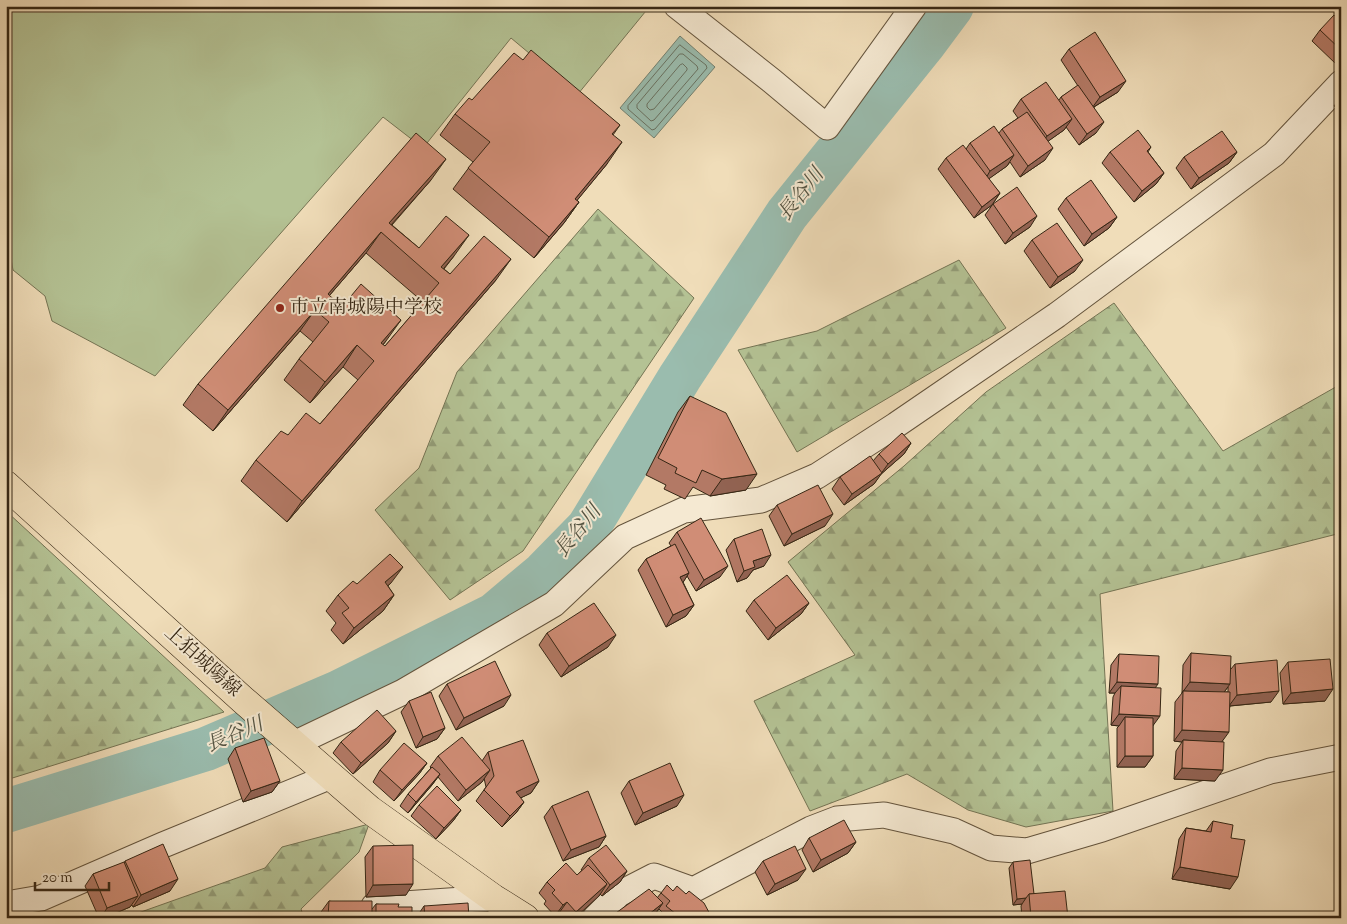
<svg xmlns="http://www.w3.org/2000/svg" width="1347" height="924" font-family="'Sorts Mill Goudy','Noto Serif JP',serif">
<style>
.forest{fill:url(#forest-firs);stroke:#747454}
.garden{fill:#b4c294;stroke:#747454}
.water{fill:#9abcae;stroke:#728070}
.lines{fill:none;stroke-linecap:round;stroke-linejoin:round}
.shore{stroke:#687161;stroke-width:1}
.river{stroke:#9abcae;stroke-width:44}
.minor-casing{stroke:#64543d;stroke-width:27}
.major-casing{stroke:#352614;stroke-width:29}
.minor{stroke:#f5e9d2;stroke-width:25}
.major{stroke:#f0ddb9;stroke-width:28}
.wall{fill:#b37965;stroke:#352614;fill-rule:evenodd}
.shaded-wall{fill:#926353;stroke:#352614}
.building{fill:#d08d76;stroke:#352614;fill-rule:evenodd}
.poi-dot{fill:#8f2418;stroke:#f5e9d2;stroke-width:2}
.labels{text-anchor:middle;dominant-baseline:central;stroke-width:4;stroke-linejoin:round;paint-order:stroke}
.poi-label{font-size:19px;fill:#352614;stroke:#f5e9d2;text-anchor:start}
.street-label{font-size:19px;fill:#352614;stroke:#f5e9d2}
.water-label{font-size:20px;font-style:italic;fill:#535342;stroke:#f5e9d2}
</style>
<defs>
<pattern id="forest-firs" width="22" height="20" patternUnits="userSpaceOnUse" patternTransform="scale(1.25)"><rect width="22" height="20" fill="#b4c294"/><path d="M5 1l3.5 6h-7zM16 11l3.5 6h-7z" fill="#939d78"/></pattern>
</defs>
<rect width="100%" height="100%" fill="#f0ddb9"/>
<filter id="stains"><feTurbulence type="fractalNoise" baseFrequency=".004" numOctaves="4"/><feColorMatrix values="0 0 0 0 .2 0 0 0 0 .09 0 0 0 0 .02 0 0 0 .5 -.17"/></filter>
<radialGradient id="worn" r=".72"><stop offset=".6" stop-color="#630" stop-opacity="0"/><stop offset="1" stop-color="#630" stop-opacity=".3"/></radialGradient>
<!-- forest -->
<g class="forest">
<polygon points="598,209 694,298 523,551 450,600 375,510 419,468 457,372"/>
<polygon points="959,260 1006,328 797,452 738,350 817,331"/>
<polygon points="1114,303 1223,451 1341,384 1341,533 1100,594 1113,811 1026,827 968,810 907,774 810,811 754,701 855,655 788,562 904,466 986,392"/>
<polygon points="6,511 224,712 6,780"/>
<polygon points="369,824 359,852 301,909 304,918 124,918 265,868 282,847"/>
</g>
<!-- garden -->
<polygon class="garden" points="6,6 650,6 578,94 511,38 423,148 383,117 155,376 52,321 45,296 13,270 6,231"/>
<!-- water -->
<polygon class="water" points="680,36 715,67 654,138 620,108"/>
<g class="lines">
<!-- shore -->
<g class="shore">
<polygon points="680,45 706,65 707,68 655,129 652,130 628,109 628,106"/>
<polygon points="680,54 683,54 697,66 698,69 654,120 651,121 637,108 637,105"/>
<polygon points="683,64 687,68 687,70 654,109 650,110 647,107 647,104 680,65"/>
</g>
<!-- river -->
<polyline class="river" points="6,811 206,749 339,692 494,615 544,573 588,528 680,377 787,214 923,45 952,6"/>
<defs>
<g id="minor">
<polyline points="677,6 772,81 827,127 914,6"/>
<polyline points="294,744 403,692 554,604 625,537 684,510 761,500 817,476 896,425 1057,315 1274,154 1341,83"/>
<polyline points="6,904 41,898 163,845 331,776"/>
<polyline points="374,906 493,898"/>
<polyline points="595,918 619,894 654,876 693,890 811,829 837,819 884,815 954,831 991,848 1027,851 1102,829 1270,771 1341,757"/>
</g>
<polyline id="major" points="6,485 243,700 370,810 493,898 525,918"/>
</defs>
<!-- minor casing -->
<use href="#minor" class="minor-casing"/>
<!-- major casing -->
<use href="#major" class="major-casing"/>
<!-- minor -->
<use href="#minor" class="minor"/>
<!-- major -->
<use href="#major" class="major"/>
</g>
<!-- wall -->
<g class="wall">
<polygon points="1341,14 1341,59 1336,64 1312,41 1320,30 1337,18"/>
<polygon points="1069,49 1118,92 1094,107 1096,133 1079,145 1066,127 1064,130 1048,141 1045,160 1020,177 1010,162 1007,166 988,179 1000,193 992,205 974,218 938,169 946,158 966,149 970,143 999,133 1002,129 1018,118 1013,111 1021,99 1059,100 1061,97 1078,86 1061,60"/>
<polygon points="523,60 620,125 613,135 607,164 577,200 579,202 564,223 534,258 453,189 473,162 440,135 455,114"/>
<polygon points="1341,97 1341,112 1334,106"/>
<polygon points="1151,147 1148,152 1164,173 1156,184 1134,202 1102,163 1110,152"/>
<polygon points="1237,152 1229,163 1191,189 1176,168 1184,157"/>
<path d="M431,180L392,225L419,248L454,256L444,269L450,274L496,280L287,522L241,481L256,460L288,435L320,424L358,380L343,367L310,403L284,380L299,359L313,342L300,331L213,431L183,405L198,384ZM366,253L423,302L385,346L383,345L386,341L329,296Z"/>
<polygon points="1066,198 1117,217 1109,228 1084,246 1058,209"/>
<polygon points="993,204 1030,227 1005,244 985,215"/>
<polygon points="1032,240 1075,271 1050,288 1024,251"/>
<polygon points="690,396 746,490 710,496 693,487 685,499 664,489 666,485 646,475 678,412"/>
<polygon points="911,443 904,454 880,475 874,484 844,505 832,489 840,477 873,461 879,454"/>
<polygon points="777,505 825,526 784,546 769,516"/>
<polygon points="677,532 720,577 696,591 687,576 683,582 694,605 686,616 666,627 638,570 646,559 671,546 669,543"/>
<polygon points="734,539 764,566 753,570 747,578 737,582 726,550"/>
<polygon points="391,583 388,586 394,595 383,611 343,644 331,630 336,623 326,611 338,595 357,584"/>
<polygon points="754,600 809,603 801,614 768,640 746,611"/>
<polygon points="547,633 608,647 561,677 539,645"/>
<path d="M1191,653L1231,669L1235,664L1271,702L1230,706L1222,742L1215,781L1174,779L1176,751L1182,742L1174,741L1175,702L1182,693L1183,665ZM1228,687V692H1224Z"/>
<polygon points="1119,654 1155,687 1153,726 1153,756 1145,767 1117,767 1117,728 1119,726 1111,725 1113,697 1115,693 1109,693 1111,665"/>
<polygon points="1288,662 1325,701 1283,704 1280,673"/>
<polygon points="447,684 504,706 456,730 439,696"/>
<polygon points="409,701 445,728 437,739 416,748 401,712"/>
<polygon points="396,731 388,743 353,774 333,753 341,742"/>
<polygon points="235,748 280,781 272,792 243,802 228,759"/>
<polygon points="488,752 539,781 531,793 520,798 524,802 516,813 502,827 476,801 486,787 484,778 482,782 458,801 438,777 432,785 408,813 400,806 408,794 431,768 430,767 438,756 482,761"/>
<polygon points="427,763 419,774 394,801 373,782 380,770"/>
<polygon points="629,781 677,806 635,825 621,793"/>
<polygon points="419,805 461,810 453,821 436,839 411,816"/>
<polygon points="552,806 606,836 599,847 563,861 544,817"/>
<polygon points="1213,821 1231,838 1230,889 1172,879 1179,839 1186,828 1206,831"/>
<polygon points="809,838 856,842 848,853 813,872 802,850"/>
<polygon points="373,846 406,895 366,897 365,857"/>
<polygon points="589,858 627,871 620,882 602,896 600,894 575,918 563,918 559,913 555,916 544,904 546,901 539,893 547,882 577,875 582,870 581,870"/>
<polygon points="125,861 170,891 133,907 132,905 130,907 104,918 99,918 85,886 93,874 124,863"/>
<polygon points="763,861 798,880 767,895 755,872"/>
<polygon points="1013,862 1034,894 1068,918 1022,918 1021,906 1022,904 1013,905 1009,868"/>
<polygon points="673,891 712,918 659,918 658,917 662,912 659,909 655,914 657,898 661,893"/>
<polygon points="329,901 372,909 376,904 398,907 412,918 321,918 321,912"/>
<polygon points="424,906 469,918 416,918"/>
</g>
<!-- shaded-wall -->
<g class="shaded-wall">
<polygon points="1126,81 1118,92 1092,108 1100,97"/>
<polygon points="1072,119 1064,130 1040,147 1047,136"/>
<polygon points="1104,122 1096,133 1079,145 1087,134"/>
<polygon points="622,142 607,164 561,220 575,199"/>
<polygon points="1053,148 1045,160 1020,177 1028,166"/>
<polygon points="1237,152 1229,163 1191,189 1199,178"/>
<polygon points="1014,155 1007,166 983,183 990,171"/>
<polygon points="446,159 431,180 383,234 389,223"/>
<polygon points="1164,173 1156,184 1134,202 1142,191"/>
<polygon points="1000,193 992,205 974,218 982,207"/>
<polygon points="579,202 564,223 534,258 549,237"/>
<polygon points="1037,216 1030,227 1005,244 1013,233"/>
<polygon points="1117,217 1109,228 1084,246 1092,234"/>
<polygon points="381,232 366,253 316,311 328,294"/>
<polygon points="469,235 454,256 435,279 441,267"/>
<polygon points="511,259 496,280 287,522 302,501"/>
<polygon points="1083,260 1075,271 1050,288 1058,277"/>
<polygon points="315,310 300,331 213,431 228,410"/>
<polygon points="401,320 386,341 371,358 381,343"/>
<polygon points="357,345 343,367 310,403 325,382"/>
<polygon points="911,443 904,454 880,475 888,464"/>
<polygon points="882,473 874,484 844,505 852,494"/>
<polygon points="757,474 746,490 710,496 722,479"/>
<polygon points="833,514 825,526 784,546 792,534"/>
<polygon points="771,555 764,566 753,570 747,578 737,582 744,571 753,561"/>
<polygon points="728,566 720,577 696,591 704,580"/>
<polygon points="403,567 391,583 373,598 385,582"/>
<polygon points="689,573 682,584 680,577"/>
<polygon points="394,595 383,611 343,644 354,628"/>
<polygon points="809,603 801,614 768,640 776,628"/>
<polygon points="694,605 686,616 666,627 673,615"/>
<polygon points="616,635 608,647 561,677 569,666"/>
<polygon points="1117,682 1158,684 1150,695 1121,686 1115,693 1109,693"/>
<polygon points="1190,682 1230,684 1222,695 1183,691 1182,693"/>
<polygon points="1333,689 1325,701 1283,704 1291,693"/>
<polygon points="1279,691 1271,702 1229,706 1237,695"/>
<polygon points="511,695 504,706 456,730 464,718"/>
<polygon points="1119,714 1160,716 1152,727 1125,717 1119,726 1111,725"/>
<polygon points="445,728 437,739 416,748 423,737"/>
<polygon points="1182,730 1229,732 1221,743 1183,740 1182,742 1174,741"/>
<polygon points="396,731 388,743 353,774 361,763"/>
<polygon points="1125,756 1153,756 1145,767 1117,767"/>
<polygon points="427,763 419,774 394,801 402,790"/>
<polygon points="1182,768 1223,770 1215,781 1174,779"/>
<polygon points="490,770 482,782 458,801 466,790"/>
<polygon points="440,774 432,785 408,813 416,802"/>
<polygon points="280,781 272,792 243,802 251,791"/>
<polygon points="539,781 531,793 508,804 516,792"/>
<polygon points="684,795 677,806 635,825 643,813"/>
<polygon points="524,802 516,813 502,827 510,816"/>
<polygon points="461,810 453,821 436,839 444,828"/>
<polygon points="606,836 599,847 563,861 571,850"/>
<polygon points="856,842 848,853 813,872 821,860"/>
<polygon points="1180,867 1238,877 1230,889 1172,879"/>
<polygon points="806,869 798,880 767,895 775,884"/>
<polygon points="627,871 620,882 602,896 610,885"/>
<polygon points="178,879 170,891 133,907 141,895"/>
<polygon points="413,884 406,895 366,897 373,885"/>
<polygon points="607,884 599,896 575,918 573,918 576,912"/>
<polygon points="138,896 130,907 104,918 101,918 107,908"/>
<polygon points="1026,898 1022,904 1013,905 1017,899"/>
<polygon points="567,902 559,913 555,916 563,905"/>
<polygon points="663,903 655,914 651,918 644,918"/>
</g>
<!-- building -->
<g class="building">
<polygon points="1341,14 1341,20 1337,17"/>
<polygon points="1334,15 1341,22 1341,50 1320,30"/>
<polygon points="1095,32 1126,81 1100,97 1069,49"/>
<polygon points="531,50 620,125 612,134 622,142 575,199 579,202 549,237 468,168 490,142 455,114 469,98 472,100 514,53 523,60"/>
<polygon points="1046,82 1072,119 1047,136 1021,99"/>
<polygon points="1078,85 1104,122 1087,134 1061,97"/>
<polygon points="1027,112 1053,148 1028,166 1002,129"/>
<polygon points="994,126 1014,155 990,171 970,143"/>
<polygon points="1138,130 1151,147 1147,151 1164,173 1142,191 1110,152"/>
<polygon points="1222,131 1237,152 1199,178 1184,157"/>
<path d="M416,133L446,159L389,223L419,248L446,216L469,235L441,267L450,274L484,236L511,259L302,501L256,460L281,431L288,435L306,413L320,424L374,361L357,345L325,382L299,359L329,322L315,310L228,410L198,384ZM381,232L439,283L385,346L381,343L401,320L361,284L342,307L328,294Z"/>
<polygon points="963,145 1000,193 982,207 946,158"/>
<polygon points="1091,180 1117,217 1092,234 1066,198"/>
<polygon points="1017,187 1037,216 1013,233 993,204"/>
<polygon points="1057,223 1083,260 1058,277 1032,240"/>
<polygon points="690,396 726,413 757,474 722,479 702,470 696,483 675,473 677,468 658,458"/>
<polygon points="902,433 911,443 888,464 879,454"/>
<polygon points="870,456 882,473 852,494 840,477"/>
<polygon points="818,485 833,514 792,534 777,505"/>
<polygon points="701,518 728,566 704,580 677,532"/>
<polygon points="762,529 771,555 753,561 755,567 744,571 734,539"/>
<polygon points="675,544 689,573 680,577 694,605 673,615 646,559"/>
<polygon points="390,554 403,567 385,582 394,595 354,628 342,613 349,608 338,595 353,581 357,584"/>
<polygon points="787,575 809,603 776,628 754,600"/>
<polygon points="594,603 616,635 569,666 547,633"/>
<polygon points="1191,653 1231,656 1230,684 1190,682"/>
<polygon points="1119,654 1159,656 1158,684 1117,682"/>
<polygon points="1330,659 1333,689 1291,693 1288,662"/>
<polygon points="1277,660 1279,691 1237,695 1235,664"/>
<polygon points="495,661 511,695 464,718 447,684"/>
<polygon points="1121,686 1161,688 1160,716 1119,714"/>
<polygon points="1183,691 1230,692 1229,732 1182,730"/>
<polygon points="431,692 445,728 423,737 409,701"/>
<polygon points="377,710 396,731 361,763 341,742"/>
<polygon points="1125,717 1153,718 1153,756 1125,756"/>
<polygon points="462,737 490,770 466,790 438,756"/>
<polygon points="264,738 280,781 251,791 235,748"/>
<polygon points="523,740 539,781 516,792 524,802 510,816 484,790 494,776 488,752"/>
<polygon points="1183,740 1224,742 1223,770 1182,768"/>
<polygon points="404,743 427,763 402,790 380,770"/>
<polygon points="670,763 684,795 643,813 629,781"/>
<polygon points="432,767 440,774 416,802 408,794"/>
<polygon points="437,786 461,810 444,828 419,805"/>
<polygon points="588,791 606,836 571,850 552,806"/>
<polygon points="844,820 856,842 821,860 809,838"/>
<polygon points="1213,821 1233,825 1231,838 1245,840 1238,877 1180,867 1186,828 1211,832"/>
<polygon points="163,844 178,879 141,895 125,861"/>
<polygon points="413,845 413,884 373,885 373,846"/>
<polygon points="606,845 627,871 610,885 589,858"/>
<polygon points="795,846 806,869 775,884 763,861"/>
<polygon points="1030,860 1034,894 1029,894 1026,898 1017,899 1013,862"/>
<polygon points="124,862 138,896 107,908 93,874"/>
<polygon points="566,863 577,875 588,865 607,884 576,912 567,902 563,905 552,893 555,890 547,882"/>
<polygon points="667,885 673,891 677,886 686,894 689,891 704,903 712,918 681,918 666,906 670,901 661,893"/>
<polygon points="649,889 663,903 644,918 609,918"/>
<polygon points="1065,891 1068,918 1031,918 1029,894"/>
<polygon points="329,901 372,901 372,918 328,918"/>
<polygon points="468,903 469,918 425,918 424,906"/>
<polygon points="376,904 399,904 398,907 412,907 412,918 376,918"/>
</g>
<!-- markers -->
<circle class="poi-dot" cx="280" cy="308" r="5"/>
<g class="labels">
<!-- poi labels -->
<g class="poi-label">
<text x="290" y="308">市立南城陽中学校</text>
</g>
<!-- street labels -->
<g class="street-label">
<text transform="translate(202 662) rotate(42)">上狛城陽線</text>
</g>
<!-- water labels -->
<g class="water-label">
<text transform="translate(802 195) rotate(-52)">長谷川</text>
<text transform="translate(579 532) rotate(-51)">長谷川</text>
<text transform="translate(235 736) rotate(-23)">長谷川</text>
</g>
</g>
<!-- margin -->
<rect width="1347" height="924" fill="none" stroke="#f0ddb9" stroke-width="25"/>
<rect x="8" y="8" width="1332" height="909" fill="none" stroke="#352614" stroke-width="2.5"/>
<rect x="12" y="12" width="1322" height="899" fill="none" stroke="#352614"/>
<!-- scale -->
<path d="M35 882v8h74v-8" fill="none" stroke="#352614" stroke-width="2.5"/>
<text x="42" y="882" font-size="15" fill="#352614" stroke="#f5e9d2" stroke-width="4" paint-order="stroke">20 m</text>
<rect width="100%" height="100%" filter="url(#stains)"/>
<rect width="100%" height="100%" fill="url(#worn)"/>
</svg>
